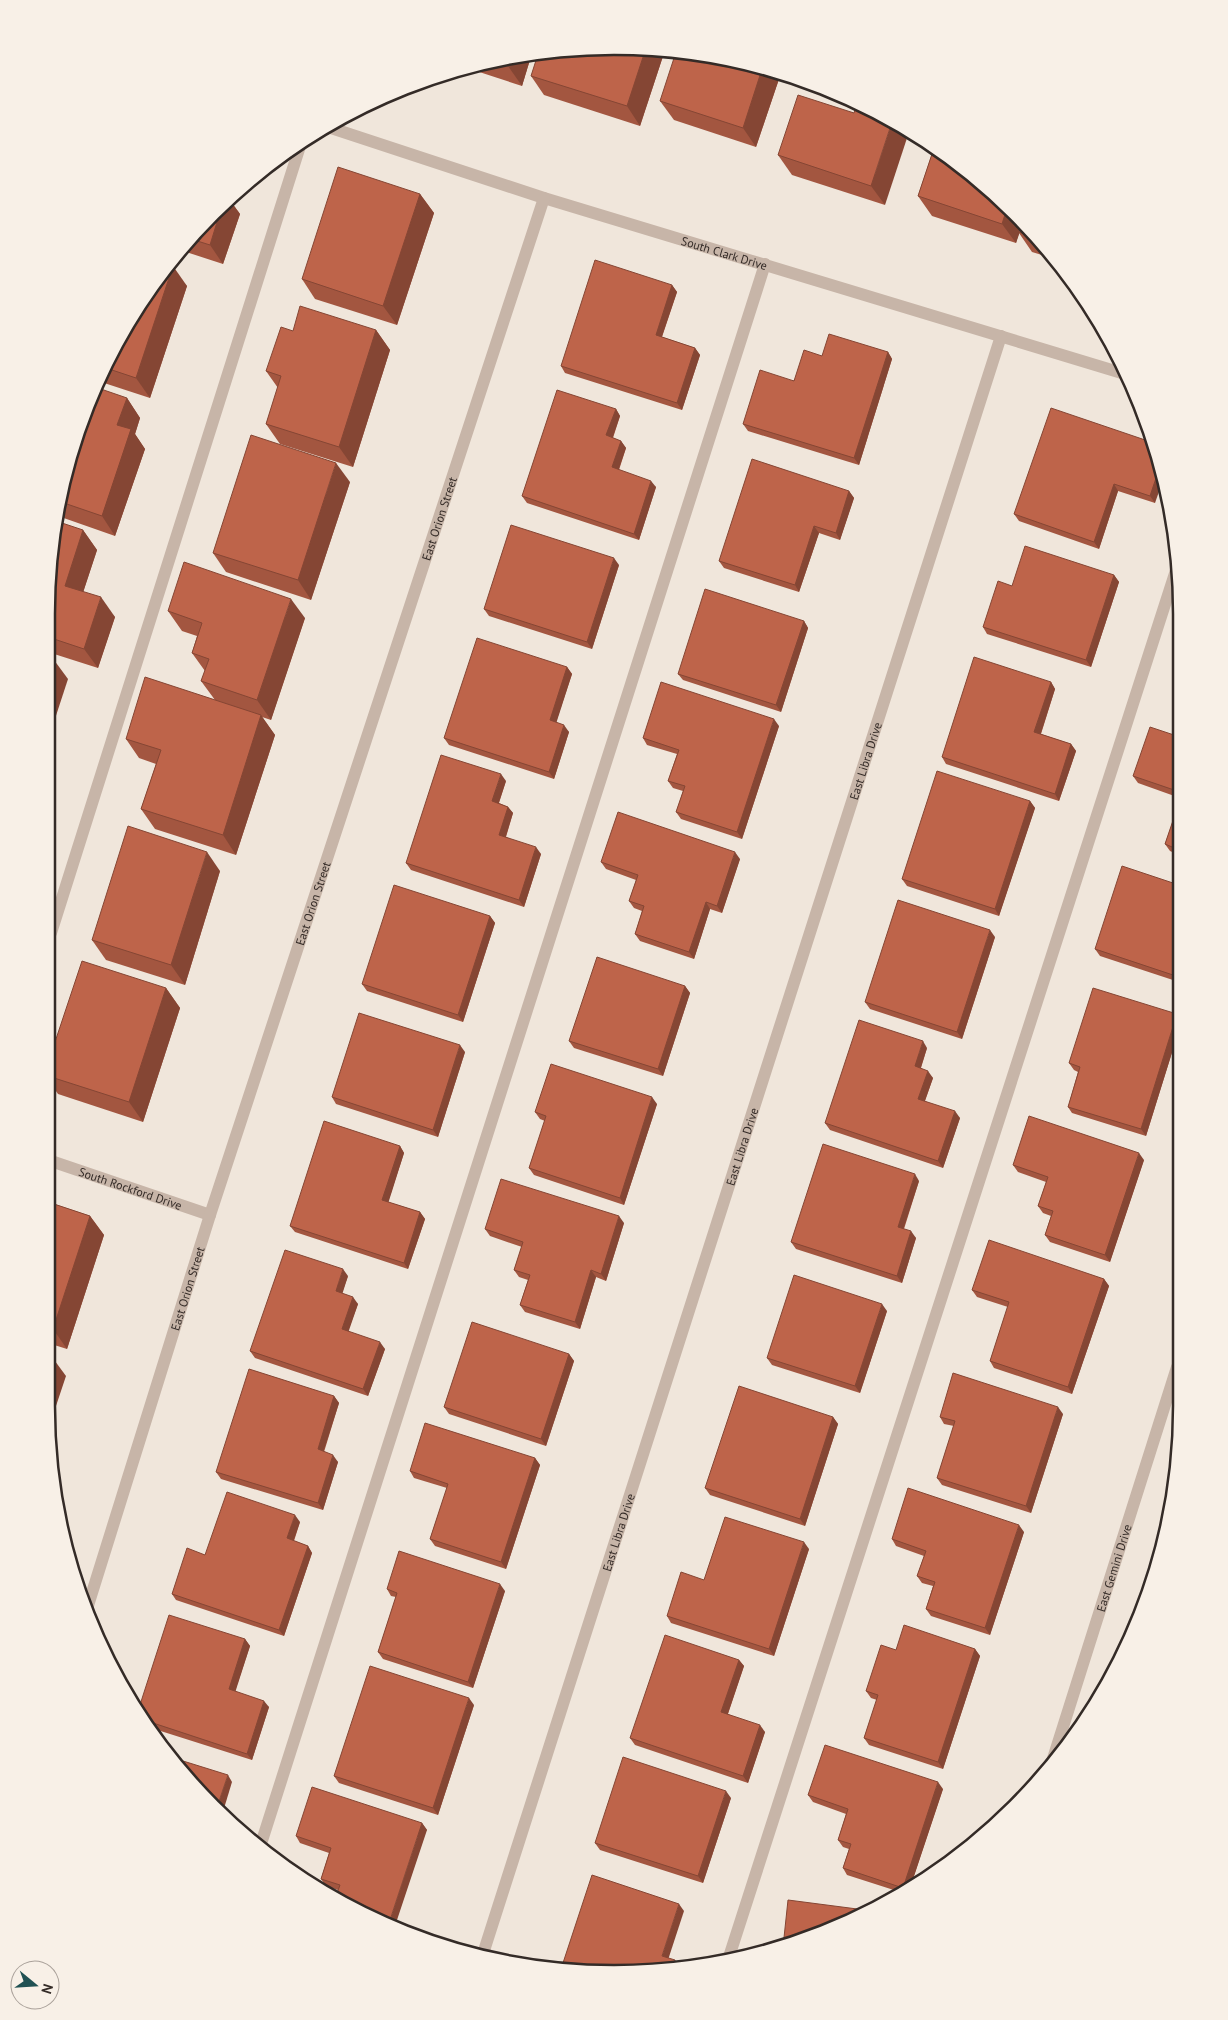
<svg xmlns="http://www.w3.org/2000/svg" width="1228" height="2020" font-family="'PT Sans',sans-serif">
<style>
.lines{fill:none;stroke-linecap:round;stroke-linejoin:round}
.minor{stroke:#c7b5a8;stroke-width:12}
.wall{fill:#a35640}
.shaded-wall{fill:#854634}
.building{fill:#be644a;stroke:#854634}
.labels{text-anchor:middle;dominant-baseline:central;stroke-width:5;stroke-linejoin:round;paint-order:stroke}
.street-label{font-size:12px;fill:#342b27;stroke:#f8f0e7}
.rim{fill:none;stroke:#342b27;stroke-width:2.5}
</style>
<rect width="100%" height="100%" fill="#f0e6db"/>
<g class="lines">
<!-- minor -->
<g class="minor">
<path id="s1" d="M325,126L544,198L1125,374"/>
<polyline points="51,933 301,143"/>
<path id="s2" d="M51,1161L210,1215"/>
<path id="s3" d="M86,1612L210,1215L544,198"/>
<path id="s4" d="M1050,1768L1177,1367"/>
<polyline points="260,1847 765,264"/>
<path id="s5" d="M482,1957L1001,336"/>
<polyline points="728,1960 1178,564"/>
</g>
</g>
<!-- wall -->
<g class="wall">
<polygon points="665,50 640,126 544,95 531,76"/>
<polygon points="532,53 522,86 467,68"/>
<polygon points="761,66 781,73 756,147 674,120 660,101"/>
<polygon points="854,113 885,205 792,175 778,155"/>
<polygon points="934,148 1041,240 1055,259 1032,252 1019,233 1016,243 932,216 918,196"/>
<polygon points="420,194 434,213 397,325 315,299 302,279"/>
<polygon points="229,199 240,214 223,264 180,250"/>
<polygon points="163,269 187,286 150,398 98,381"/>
<polygon points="672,285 677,292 662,337 695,348 700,355 682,410 565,373 561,366"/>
<polygon points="376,330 390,350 353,467 280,444 266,424 278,388 266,371 293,331"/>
<polygon points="888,352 892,359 859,465 748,431 743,424 822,356"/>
<polygon points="89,397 127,398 140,418 135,434 145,449 115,536 58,516"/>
<polygon points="616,409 620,416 613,438 621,441 626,448 619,470 656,487 639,540 527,503 522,496"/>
<polygon points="1154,443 1155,503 1118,491 1099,549 1019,521 1014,514"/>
<polygon points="350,482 311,600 226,572 213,553"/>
<polygon points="849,491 854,498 840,540 819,533 799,592 724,568 719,561"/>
<polygon points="83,530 97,550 83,592 115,617 98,668 51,653 51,540"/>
<polygon points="619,565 592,649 489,616 484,609"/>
<polygon points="1114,575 1119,582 1091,667 987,634 983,627 1012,586"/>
<polygon points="168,611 305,618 271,720 262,717 275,735 236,855 155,829 141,809 156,764 139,758 126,739 215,700 201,681 205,671 192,653 197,636 182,631"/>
<polygon points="804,621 808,628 781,712 683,680 678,674"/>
<polygon points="567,667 572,674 556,722 569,732 554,779 449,745 444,738"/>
<polygon points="1051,682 1055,689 1041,734 1071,744 1076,751 1059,801 946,764 942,757"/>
<polygon points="779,726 742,839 681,819 676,812 683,791 673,788 668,781 677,754 647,745 643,738"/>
<polygon points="1180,737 1180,798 1138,783 1133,776"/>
<polygon points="506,781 499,803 508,807 513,813 506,837 541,854 524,907 411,870 406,863"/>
<polygon points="1180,800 1179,855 1170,851 1165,844"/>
<polygon points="1030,801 1035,808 999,916 907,886 902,879"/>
<polygon points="740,859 722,913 710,909 694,959 640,941 635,934 642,911 634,908 629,901 636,880 606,869 601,862"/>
<polygon points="220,871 185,985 106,960 92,940"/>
<polygon points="1179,885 1179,982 1100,956 1095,949"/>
<polygon points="490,916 495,923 463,1022 367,991 362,984"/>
<polygon points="995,937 962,1039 870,1009 865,1002"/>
<polygon points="685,986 690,993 663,1076 574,1048 569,1041"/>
<polygon points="166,988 180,1008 143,1122 58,1094 51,1084 51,1054"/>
<polygon points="1177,1014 1179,1016 1179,1030 1146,1136 1072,1113 1068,1107 1078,1072 1074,1070 1069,1063"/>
<polygon points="927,1048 921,1068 933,1078 925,1101 960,1118 943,1168 830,1130 825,1123"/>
<polygon points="465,1052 438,1137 336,1104 332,1097"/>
<polygon points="657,1104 624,1205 534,1175 529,1168 545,1121 540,1119 535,1112"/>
<polygon points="400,1146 404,1153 388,1202 420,1212 425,1219 408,1269 295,1232 290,1226"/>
<polygon points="1144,1160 1110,1262 1050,1242 1045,1235 1051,1216 1043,1213 1038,1206 1046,1182 1018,1172 1013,1165"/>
<polygon points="919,1181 904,1229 916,1238 902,1283 796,1249 791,1242"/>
<polygon points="51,1203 90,1216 104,1235 67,1349 51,1344"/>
<polygon points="624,1223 606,1281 596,1277 580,1329 525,1312 520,1305 528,1280 519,1277 514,1270 522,1247 490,1236 485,1229"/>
<polygon points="348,1276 342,1293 358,1304 348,1331 385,1349 368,1396 255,1358 250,1351"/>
<polygon points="1104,1279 1109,1286 1072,1394 994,1368 990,1361 1008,1307 977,1297 972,1290"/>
<polygon points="887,1311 860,1393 772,1365 767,1358"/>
<polygon points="569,1354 574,1361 546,1446 449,1414 444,1407"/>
<polygon points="334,1396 339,1403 324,1452 338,1462 323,1510 221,1479 216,1472"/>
<polygon points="1063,1414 1031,1513 942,1485 937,1478 954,1426 944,1424 940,1417"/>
<polygon points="833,1417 838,1424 805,1526 710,1495 705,1488"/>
<polygon points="535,1458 540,1465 506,1569 435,1546 430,1539 447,1488 414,1478 410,1471"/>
<polygon points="300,1522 294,1541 308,1546 312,1553 284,1636 176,1600 172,1594 205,1555"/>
<polygon points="1024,1532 990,1635 931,1616 926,1609 933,1586 922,1583 917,1576 924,1556 896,1546 892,1539"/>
<polygon points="809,1549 774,1656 671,1623 667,1616 704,1580"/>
<polygon points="387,1589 505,1591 473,1688 383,1659 378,1652 396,1597 391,1596"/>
<polygon points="245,1639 250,1646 235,1691 269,1707 252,1760 148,1727 138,1711"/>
<polygon points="975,1649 980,1656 943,1769 869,1745 864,1738 877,1700 871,1698 866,1691 896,1650"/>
<polygon points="739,1660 744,1666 728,1714 765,1732 748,1783 635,1745 630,1738"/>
<polygon points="474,1705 438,1815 339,1783 334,1776"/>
<polygon points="943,1789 910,1888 900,1892 847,1875 843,1868 849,1849 843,1847 838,1840 846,1814 813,1802 808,1795"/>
<polygon points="731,1798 703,1883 600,1850 595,1843"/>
<polygon points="422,1823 427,1830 338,1890 326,1886 321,1879 329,1853 300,1843 296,1836"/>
</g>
<!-- shaded-wall -->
<g class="shaded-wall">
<polygon points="651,47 665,50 640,126 627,106 646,48"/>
<polygon points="532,53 522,86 508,66 510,58"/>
<polygon points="763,66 781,73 756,147 743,128"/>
<polygon points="892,122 909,132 885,205 871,186"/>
<polygon points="420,194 434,213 397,325 383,306"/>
<polygon points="229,199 240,214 223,264 210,245 222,206"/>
<polygon points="1007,208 1023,223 1016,243 1002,224"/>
<polygon points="173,266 187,286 150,398 136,378"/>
<polygon points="672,285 677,292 660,342 656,335"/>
<polygon points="376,330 390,350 353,467 339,447"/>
<polygon points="695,348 700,355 682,410 677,403"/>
<polygon points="888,352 892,359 859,465 854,458"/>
<polygon points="127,398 140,418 135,434 145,449 115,536 102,516 117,425"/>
<polygon points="616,409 620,416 611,442 606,435"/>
<polygon points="621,441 626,448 617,474 612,467"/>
<polygon points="336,463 350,482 311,600 298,580"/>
<polygon points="1159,469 1162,483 1155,503 1150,496"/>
<polygon points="651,481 656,487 639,540 634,534"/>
<polygon points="1114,484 1118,491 1099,549 1094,542"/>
<polygon points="849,491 854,498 840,540 836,533"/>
<polygon points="814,526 819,533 799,592 795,585"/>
<polygon points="83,530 97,550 79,605 65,586"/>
<polygon points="614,558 619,565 592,649 587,642"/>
<polygon points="1114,575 1119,582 1091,667 1086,660"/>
<polygon points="101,597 115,617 98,668 84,649"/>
<polygon points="291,599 305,618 271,720 257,700"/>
<polygon points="804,621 808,628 781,712 776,705"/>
<polygon points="54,660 68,679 51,731 51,669"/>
<polygon points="567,667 572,674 555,727 550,720"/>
<polygon points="1051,682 1055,689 1039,739 1034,732"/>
<polygon points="261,715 275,735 236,855 223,835"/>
<polygon points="774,719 779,726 742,839 737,832"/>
<polygon points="564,725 569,732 554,779 549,772"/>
<polygon points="1071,744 1076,751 1059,801 1055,794"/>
<polygon points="501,774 506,781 497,808 492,801"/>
<polygon points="1030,801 1035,808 999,916 995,909"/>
<polygon points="508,807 513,813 504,842 499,835"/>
<polygon points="536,847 541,854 524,907 519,900"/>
<polygon points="207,852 220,871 185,985 171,965"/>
<polygon points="735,852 740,859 722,913 717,906"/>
<polygon points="706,902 710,909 694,959 689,952"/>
<polygon points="490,916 495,923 463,1022 458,1015"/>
<polygon points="990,930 995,937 962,1039 957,1032"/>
<polygon points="685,986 690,993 663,1076 658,1069"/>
<polygon points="166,988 180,1008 143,1122 129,1102"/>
<polygon points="1177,1014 1179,1016 1179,1030 1146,1136 1141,1129"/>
<polygon points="923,1041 927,1048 919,1073 915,1066"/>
<polygon points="460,1045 465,1052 438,1137 433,1130"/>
<polygon points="928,1071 933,1078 923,1106 918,1099"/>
<polygon points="652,1097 657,1104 624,1205 620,1198"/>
<polygon points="955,1111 960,1118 943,1168 938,1161"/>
<polygon points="400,1146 404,1153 387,1207 382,1200"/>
<polygon points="1139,1153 1144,1160 1110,1262 1105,1255"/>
<polygon points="915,1174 919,1181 902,1233 898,1227"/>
<polygon points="420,1212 425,1219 408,1269 404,1263"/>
<polygon points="90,1216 104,1235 67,1349 53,1329"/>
<polygon points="619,1216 624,1223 606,1281 601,1274"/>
<polygon points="911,1231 916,1238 902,1283 897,1276"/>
<polygon points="343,1269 348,1276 341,1298 336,1291"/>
<polygon points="591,1270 596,1277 580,1329 575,1322"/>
<polygon points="1104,1279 1109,1286 1072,1394 1068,1387"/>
<polygon points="353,1297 358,1304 347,1336 342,1329"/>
<polygon points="882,1304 887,1311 860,1393 855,1386"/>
<polygon points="380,1342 385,1349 368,1396 363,1389"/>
<polygon points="569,1354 574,1361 546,1446 541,1439"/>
<polygon points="52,1357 66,1376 51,1421 51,1359"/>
<polygon points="334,1396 339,1403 322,1456 318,1449"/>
<polygon points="1058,1407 1063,1414 1031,1513 1026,1506"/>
<polygon points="833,1417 838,1424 805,1526 800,1519"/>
<polygon points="333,1455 338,1462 323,1510 318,1503"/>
<polygon points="535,1458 540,1465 506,1569 501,1562"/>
<polygon points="295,1515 300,1522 292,1545 287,1538"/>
<polygon points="1019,1525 1024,1532 990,1635 985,1628"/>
<polygon points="804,1542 809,1549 774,1656 769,1649"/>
<polygon points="308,1546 312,1553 284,1636 279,1630"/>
<polygon points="500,1584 505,1591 473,1688 468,1682"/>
<polygon points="245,1639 250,1646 234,1696 229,1689"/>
<polygon points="975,1649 980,1656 943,1769 938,1762"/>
<polygon points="739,1660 744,1666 726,1719 721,1712"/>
<polygon points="469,1698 474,1705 438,1815 433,1808"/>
<polygon points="264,1701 269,1707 252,1760 247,1754"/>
<polygon points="760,1725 765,1732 748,1783 743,1776"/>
<polygon points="228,1775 232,1782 222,1815 216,1810"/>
<polygon points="938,1782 943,1789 910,1888 904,1890 903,1888"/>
<polygon points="726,1791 731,1798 703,1883 698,1876"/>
<polygon points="422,1823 427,1830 395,1926 389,1923"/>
<polygon points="679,1904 684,1911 667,1963 662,1956"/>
<polygon points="675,1960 680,1967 679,1969 672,1970"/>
</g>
<!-- building -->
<g class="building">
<polygon points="646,48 627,106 531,76 539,51"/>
<polygon points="676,52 763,66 743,128 660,101"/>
<polygon points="510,58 508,66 494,62"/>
<polygon points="798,95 854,113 858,102 865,105 892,122 871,186 778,155"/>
<polygon points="934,148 959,163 1007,208 1002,224 918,196"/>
<polygon points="338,167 420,194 383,306 302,279"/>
<polygon points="222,206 210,245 191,239"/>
<polygon points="1022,222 1041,240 1019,232"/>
<polygon points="595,260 672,285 656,335 695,348 677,403 561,366"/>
<polygon points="167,264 173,266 136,378 106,368 163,269"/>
<polygon points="300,306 376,330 339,447 266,424 281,376 266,371 281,327 293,331"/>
<polygon points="829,334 888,352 854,458 743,424 760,370 794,381 804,350 822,356"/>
<polygon points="95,387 127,398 117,425 131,429 102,516 61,502 89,397"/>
<polygon points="557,390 616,409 606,435 621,441 612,467 651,481 634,534 522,496"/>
<polygon points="1051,408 1154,443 1159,469 1150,496 1114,484 1094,542 1014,514"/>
<polygon points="251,435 336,463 298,580 213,553"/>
<polygon points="752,459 849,491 836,533 814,526 795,585 719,561"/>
<polygon points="56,521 83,530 65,586 101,597 84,649 51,638 51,540"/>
<polygon points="511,525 614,558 587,642 484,609"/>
<polygon points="1025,546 1114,575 1086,660 983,627 998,581 1012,586"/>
<polygon points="184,562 291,599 257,700 201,681 209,659 192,653 202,623 168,611"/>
<polygon points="705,589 804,621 776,705 678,674"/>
<polygon points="477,638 567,667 550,720 564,725 549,772 444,738"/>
<polygon points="974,657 1051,682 1034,732 1071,744 1055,794 942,757"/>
<polygon points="51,659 54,660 51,669"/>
<polygon points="145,677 261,715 223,835 141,809 161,750 126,739"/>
<polygon points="661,682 774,719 737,832 676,812 685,786 668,781 679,750 643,738"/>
<polygon points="1150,727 1180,737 1180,792 1133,776"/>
<polygon points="441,755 501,774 492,801 508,807 499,835 536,847 519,900 406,863"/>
<polygon points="937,771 1030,801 995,909 902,879"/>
<polygon points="1180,800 1179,850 1165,844"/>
<polygon points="618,812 735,852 717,906 706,902 689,952 635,934 644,906 629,901 638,875 601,862"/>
<polygon points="128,826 207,852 171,965 92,940"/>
<polygon points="1122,866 1179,885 1179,977 1095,949"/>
<polygon points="394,885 490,916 458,1015 362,984"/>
<polygon points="898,900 990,930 957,1032 865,1002"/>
<polygon points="597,957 685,986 658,1069 569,1041"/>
<polygon points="82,961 166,988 129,1102 51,1077 51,1054"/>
<polygon points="1093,988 1177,1014 1141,1129 1068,1107 1080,1067 1069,1063"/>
<polygon points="359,1013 460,1045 433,1130 332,1097"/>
<polygon points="859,1020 923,1041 915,1066 928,1071 918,1099 955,1111 938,1161 825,1123"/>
<polygon points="551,1064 652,1097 620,1198 529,1168 546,1116 535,1112"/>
<polygon points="1029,1116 1139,1153 1105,1255 1045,1235 1053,1211 1038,1206 1048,1177 1013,1165"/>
<polygon points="324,1121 400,1146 382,1200 420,1212 404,1263 290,1226"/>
<polygon points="823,1144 915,1174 898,1227 911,1231 897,1276 791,1242"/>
<polygon points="501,1179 619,1216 601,1274 591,1270 575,1322 520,1305 530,1275 514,1270 523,1242 485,1229"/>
<polygon points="51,1203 90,1216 53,1329 51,1329"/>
<polygon points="989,1240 1104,1279 1068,1387 990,1361 1009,1302 972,1290"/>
<polygon points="285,1250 343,1269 336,1291 353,1297 342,1329 380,1342 363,1389 250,1351"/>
<polygon points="794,1275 882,1304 855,1386 767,1358"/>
<polygon points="472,1322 569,1354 541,1439 444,1407"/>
<polygon points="249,1369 334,1396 318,1449 333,1455 318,1503 216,1472"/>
<polygon points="953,1373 1058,1407 1026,1506 937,1478 955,1421 940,1417"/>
<polygon points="739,1386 833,1417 800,1519 705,1488"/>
<polygon points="425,1423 535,1458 501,1562 430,1539 448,1484 410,1471"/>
<polygon points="908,1488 1019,1525 985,1628 926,1609 935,1582 917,1576 926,1551 892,1539"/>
<polygon points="227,1492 295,1515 287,1538 308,1546 279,1630 172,1594 187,1548 205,1555"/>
<polygon points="725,1517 804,1542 769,1649 667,1616 681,1572 704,1580"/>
<polygon points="399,1551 500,1584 468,1682 378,1652 397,1593 387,1589"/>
<polygon points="169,1615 245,1639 229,1689 264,1701 247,1754 144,1720 138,1711"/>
<polygon points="904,1625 975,1649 938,1762 864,1738 878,1695 866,1691 881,1645 896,1650"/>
<polygon points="665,1635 739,1660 721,1712 760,1725 743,1776 630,1738"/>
<polygon points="370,1666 469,1698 433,1808 334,1776"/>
<polygon points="825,1745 938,1782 903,1888 843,1868 851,1844 838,1840 848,1809 808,1795"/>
<polygon points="167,1756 228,1775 216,1810 213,1808"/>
<polygon points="623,1757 726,1791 698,1876 595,1843"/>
<polygon points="312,1787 422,1823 389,1923 336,1896 340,1885 321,1879 331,1848 296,1836"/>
<polygon points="592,1875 679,1904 662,1956 675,1960 672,1970 614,1974 561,1969"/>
<polygon points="788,1900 865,1910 796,1944 783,1947"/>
</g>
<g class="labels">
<!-- street labels -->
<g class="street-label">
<text stroke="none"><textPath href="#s1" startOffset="419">South Clark Drive</textPath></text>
<text stroke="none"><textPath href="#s3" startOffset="1149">East Orion Street</textPath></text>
<text stroke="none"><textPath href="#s5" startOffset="1256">East Libra Drive</textPath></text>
<text stroke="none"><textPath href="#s3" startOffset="744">East Orion Street</textPath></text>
<text stroke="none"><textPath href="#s5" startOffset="851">East Libra Drive</textPath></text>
<text stroke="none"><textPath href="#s2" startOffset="84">South Rockford Drive</textPath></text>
<text stroke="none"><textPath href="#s3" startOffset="339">East Orion Street</textPath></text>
<text stroke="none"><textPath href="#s5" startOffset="446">East Libra Drive</textPath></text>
<text stroke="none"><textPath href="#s4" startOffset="210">East Gemini Drive</textPath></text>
</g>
</g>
<!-- crop -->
<path d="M0 0H1228V2020H0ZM614 55H614A559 559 0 0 1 1173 614V1406A559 559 0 0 1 614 1965H614A559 559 0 0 1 55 1406V614A559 559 0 0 1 614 55Z" fill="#f8f0e7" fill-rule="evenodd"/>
<path class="rim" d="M614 55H614A559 559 0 0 1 1173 614V1406A559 559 0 0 1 614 1965H614A559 559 0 0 1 55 1406V614A559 559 0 0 1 614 55Z"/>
<!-- north arrow -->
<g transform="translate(35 1985) rotate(108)"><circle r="24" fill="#f8f0e7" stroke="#aaa19a"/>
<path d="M0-4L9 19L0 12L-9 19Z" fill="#205153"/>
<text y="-8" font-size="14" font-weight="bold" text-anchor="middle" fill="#342b27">N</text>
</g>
</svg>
